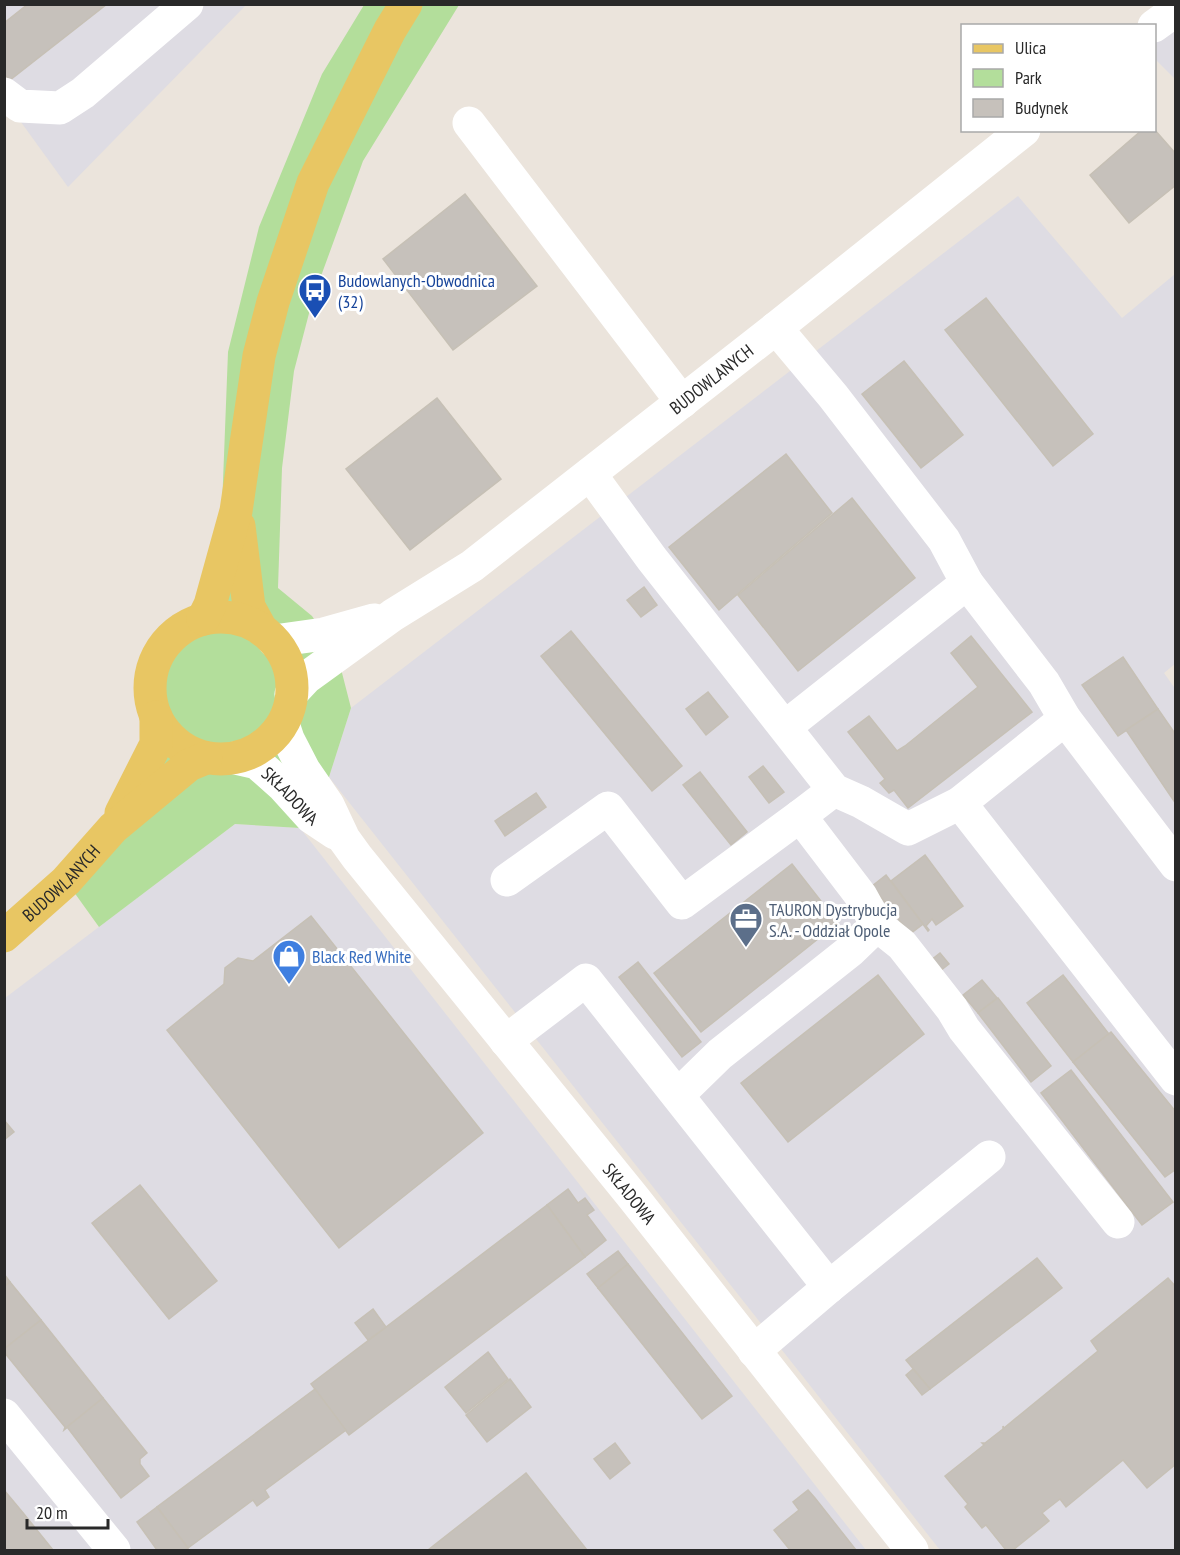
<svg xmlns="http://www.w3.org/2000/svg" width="1180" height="1555" font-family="'PT Sans Narrow',sans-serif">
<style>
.industrial{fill:#dedce3}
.green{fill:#b3de9b}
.building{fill:#c6c1bb;stroke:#c6c0b5;stroke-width:1.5}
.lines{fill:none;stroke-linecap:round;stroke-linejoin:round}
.minor{stroke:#fff;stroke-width:33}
.major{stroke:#e8c663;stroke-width:33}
.labels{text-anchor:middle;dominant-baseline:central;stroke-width:6;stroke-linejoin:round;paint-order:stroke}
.transit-label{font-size:18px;fill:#164399;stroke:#fff;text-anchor:start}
.street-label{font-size:18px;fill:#292929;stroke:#fff}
.service-label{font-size:18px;fill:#4e5e75;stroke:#fff;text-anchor:start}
.shop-label{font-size:18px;fill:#366cbe;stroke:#fff;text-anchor:start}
</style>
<rect width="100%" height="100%" fill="#ebe4dc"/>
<!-- industrial -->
<g class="industrial">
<polygon points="4,5 246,5 68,187 5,100"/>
<polygon points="1175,10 1175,79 1155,59 1154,26"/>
<polygon points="1018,196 1122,318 1175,274 1176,663 1164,673 1176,690 1175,1550 940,1550 329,777 351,708"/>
<polygon points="235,824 300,828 866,1550 5,1550 5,998"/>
</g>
<!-- green -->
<polygon class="green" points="364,5 459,5 363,161 313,298 294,371 282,468 278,588 312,616 324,634 340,665 351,708 329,777 300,828 235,824 99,927 66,881 113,828 156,717 150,697 151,677 157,657 169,640 184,627 203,619 222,507 228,352 259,227 322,74"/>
<!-- building -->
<g class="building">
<polygon points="28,4 107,4 10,80 4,74 4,23"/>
<polygon points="1154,129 1176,154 1176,185 1129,223 1090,175 1142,130"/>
<polygon points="465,194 537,286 453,350 383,259"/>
<polygon points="986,298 1093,434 1053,466 945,330"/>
<polygon points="904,361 963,435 921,468 862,394"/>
<polygon points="437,398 501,479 410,550 346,469"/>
<polygon points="786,454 832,513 719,610 669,547"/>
<polygon points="852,498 915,578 798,671 738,595"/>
<polygon points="644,587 657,605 641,617 627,600"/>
<polygon points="571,631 682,766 652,791 541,656"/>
<polygon points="971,636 1032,712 908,808 894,790 889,793 880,783 885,779 848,732 869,716 897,751 905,746 978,687 951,653"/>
<polygon points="1123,657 1158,709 1118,736 1082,685"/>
<polygon points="708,692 728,717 706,735 686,709"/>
<polygon points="1158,709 1176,735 1176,804 1126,730"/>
<polygon points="763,766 784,792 769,803 749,777"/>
<polygon points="700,772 747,832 731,845 683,785"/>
<polygon points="536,793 546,807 505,836 495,821"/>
<polygon points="925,855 963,906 936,925 932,919 926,926 929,930 928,931 891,881"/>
<polygon points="792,864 838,923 701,1032 654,973"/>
<polygon points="886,875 923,924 910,934 872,886"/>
<polygon points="311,916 483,1133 339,1248 167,1030 224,984 225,968 238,958 253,961"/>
<polygon points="940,953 949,964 940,971 931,960"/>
<polygon points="638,962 701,1042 682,1057 619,977"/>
<polygon points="878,975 924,1034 788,1142 741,1083"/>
<polygon points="1063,975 1109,1034 1073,1062 1027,1003"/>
<polygon points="982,980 997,998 978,1013 963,995"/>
<polygon points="998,998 1051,1066 1031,1082 978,1013"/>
<polygon points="1111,1032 1176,1112 1176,1169 1165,1177 1073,1062"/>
<polygon points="1071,1070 1173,1202 1142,1225 1041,1093"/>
<polygon points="4,1120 14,1132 4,1140"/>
<polygon points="140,1185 217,1281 169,1319 92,1223"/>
<polygon points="568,1189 578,1203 585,1198 594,1210 587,1215 606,1240 585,1257 547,1205"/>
<polygon points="547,1205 585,1257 349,1435 311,1384"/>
<polygon points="618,1251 628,1264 598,1288 587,1274"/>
<polygon points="1037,1258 1062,1288 930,1389 906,1360"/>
<polygon points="628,1264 732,1396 702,1419 598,1288"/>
<polygon points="4,1274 10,1282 4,1287"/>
<polygon points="1168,1278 1176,1287 1176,1464 1147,1488 1123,1460 1066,1507 1060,1499 1042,1513 1049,1521 1013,1550 1006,1550 986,1525 982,1528 965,1507 968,1504 945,1476 984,1445 982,1443 985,1443 1003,1429 1003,1426 1004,1428 1098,1351 1091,1341"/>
<polygon points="10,1282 41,1320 4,1349 4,1287"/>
<polygon points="373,1309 386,1327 368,1340 355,1323"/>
<polygon points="41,1320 103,1398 64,1430 65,1427 4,1352 4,1349"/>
<polygon points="488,1352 508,1379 466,1413 445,1387"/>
<polygon points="913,1369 930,1389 922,1395 906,1375"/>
<polygon points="510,1379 531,1407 487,1442 466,1415"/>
<polygon points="315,1389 346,1430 265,1490 269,1497 257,1506 253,1500 188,1548 157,1507"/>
<polygon points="103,1398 147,1453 140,1459 140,1464 149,1476 121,1498 67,1427"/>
<polygon points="615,1443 630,1463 610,1479 594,1459"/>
<polygon points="526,1473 587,1550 428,1550 521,1477"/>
<polygon points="4,1490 24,1514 53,1550 4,1550"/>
<polygon points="808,1490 815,1498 856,1550 790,1550 774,1530 799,1510 793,1502"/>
<polygon points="157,1507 188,1548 185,1550 157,1550 137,1522"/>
</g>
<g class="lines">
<!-- minor -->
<g class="minor">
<polyline points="1154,26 1176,10"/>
<polyline points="4,94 20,106 60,108 83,93 187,4"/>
<polyline points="469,123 682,402"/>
<polyline points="776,328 833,396 944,540 967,583"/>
<polyline points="590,474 652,559 834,790 861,802 908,829 960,803 1065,719"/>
<polyline points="274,641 324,634 374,620"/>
<path id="s1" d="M291,694L306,678L393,615L472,566L776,328L1024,130"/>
<path id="s2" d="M283,724L288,739L304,770L328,805L344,839L357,857L633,1197L912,1550"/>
<polyline points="785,727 967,583 1044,683 1065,719 1176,865"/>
<path id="s3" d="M235,758L257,763L282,785L311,817L335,833"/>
<polyline points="960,803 1176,1079"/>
<polyline points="507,880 608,808 682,903 800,816"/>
<polyline points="877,925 902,945 952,1009 964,1029 1118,1222"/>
<polyline points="506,1041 586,980 829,1287 989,1157"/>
<polyline points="678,1095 720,1054 850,951 877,925 861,896 800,816 834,790"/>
<polyline points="754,1351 829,1287"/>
<polyline points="4,1415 114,1550"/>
</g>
<!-- major -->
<g class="major">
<polyline points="239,526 249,607 261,629"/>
<circle cx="221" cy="688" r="71"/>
<polyline points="203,619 210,605 236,511 259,356 273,302 313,183 390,30 406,4"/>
<polyline points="121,813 156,744 156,717"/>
<path id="s4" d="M4,936L66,881L113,828L189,765L206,758"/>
</g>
</g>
<!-- icons -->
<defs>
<symbol id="bus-pin" viewBox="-11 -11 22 30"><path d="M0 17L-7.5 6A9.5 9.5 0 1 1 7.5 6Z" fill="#1a4fb4" stroke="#fff"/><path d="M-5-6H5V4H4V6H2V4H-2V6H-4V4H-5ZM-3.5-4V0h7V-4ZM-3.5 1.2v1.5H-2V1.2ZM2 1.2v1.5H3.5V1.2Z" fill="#fff"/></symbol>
<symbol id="office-pin" viewBox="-11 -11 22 30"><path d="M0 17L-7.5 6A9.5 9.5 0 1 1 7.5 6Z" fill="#5c6f8a" stroke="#fff"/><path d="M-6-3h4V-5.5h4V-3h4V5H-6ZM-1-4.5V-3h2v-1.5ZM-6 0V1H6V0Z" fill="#fff"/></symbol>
<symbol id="shop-pin" viewBox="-11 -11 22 30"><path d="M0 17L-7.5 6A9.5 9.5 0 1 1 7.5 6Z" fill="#3f7fe0" stroke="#fff"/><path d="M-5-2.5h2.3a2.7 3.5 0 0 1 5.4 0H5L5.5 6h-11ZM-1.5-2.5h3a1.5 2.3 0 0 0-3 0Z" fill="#fff"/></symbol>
</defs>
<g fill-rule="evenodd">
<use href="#bus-pin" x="296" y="271" width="38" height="52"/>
<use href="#office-pin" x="727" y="900" width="38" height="52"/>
<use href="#shop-pin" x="270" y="937" width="38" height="52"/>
</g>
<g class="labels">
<!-- transit labels -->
<g class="transit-label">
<text x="338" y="280">Budowlanych-Obwodnica<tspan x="338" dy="21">(32)</tspan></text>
</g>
<!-- street labels -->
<g class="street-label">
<text stroke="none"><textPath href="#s1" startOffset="526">BUDOWLANYCH</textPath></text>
<text stroke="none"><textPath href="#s3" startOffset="69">SKŁADOWA</textPath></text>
<text stroke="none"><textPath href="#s4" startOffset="78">BUDOWLANYCH</textPath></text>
<text stroke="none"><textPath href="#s2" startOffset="586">SKŁADOWA</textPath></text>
</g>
<!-- service labels -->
<g class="service-label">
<text x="769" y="909">TAURON Dystrybucja<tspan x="769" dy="21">S.A. - Oddział Opole</tspan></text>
</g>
<!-- shop labels -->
<g class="shop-label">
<text x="312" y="956">Black Red White</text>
</g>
</g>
<!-- border -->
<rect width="1180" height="1555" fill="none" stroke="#292929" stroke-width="12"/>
<!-- legend -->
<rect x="961" y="24" width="195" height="108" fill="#ffffff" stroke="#a9a9a9" stroke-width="1.5"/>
<rect x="973" y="44" width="30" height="9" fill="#e8c663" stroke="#a9a9a9" stroke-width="1.5"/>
<text x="1015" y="54" font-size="18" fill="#292929">Ulica</text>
<rect x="973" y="69" width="30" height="18" fill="#b3de9b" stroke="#a9a9a9" stroke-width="1.5"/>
<text x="1015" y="84" font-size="18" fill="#292929">Park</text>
<rect x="973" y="99" width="30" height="18" fill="#c6c1bb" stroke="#a9a9a9" stroke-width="1.5"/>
<text x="1015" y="114" font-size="18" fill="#292929">Budynek</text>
<!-- scale -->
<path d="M27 1519v9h81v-9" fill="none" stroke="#292929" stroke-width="3"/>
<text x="36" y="1519" font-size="18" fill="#292929" stroke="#ffffff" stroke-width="4.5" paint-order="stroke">20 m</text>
</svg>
